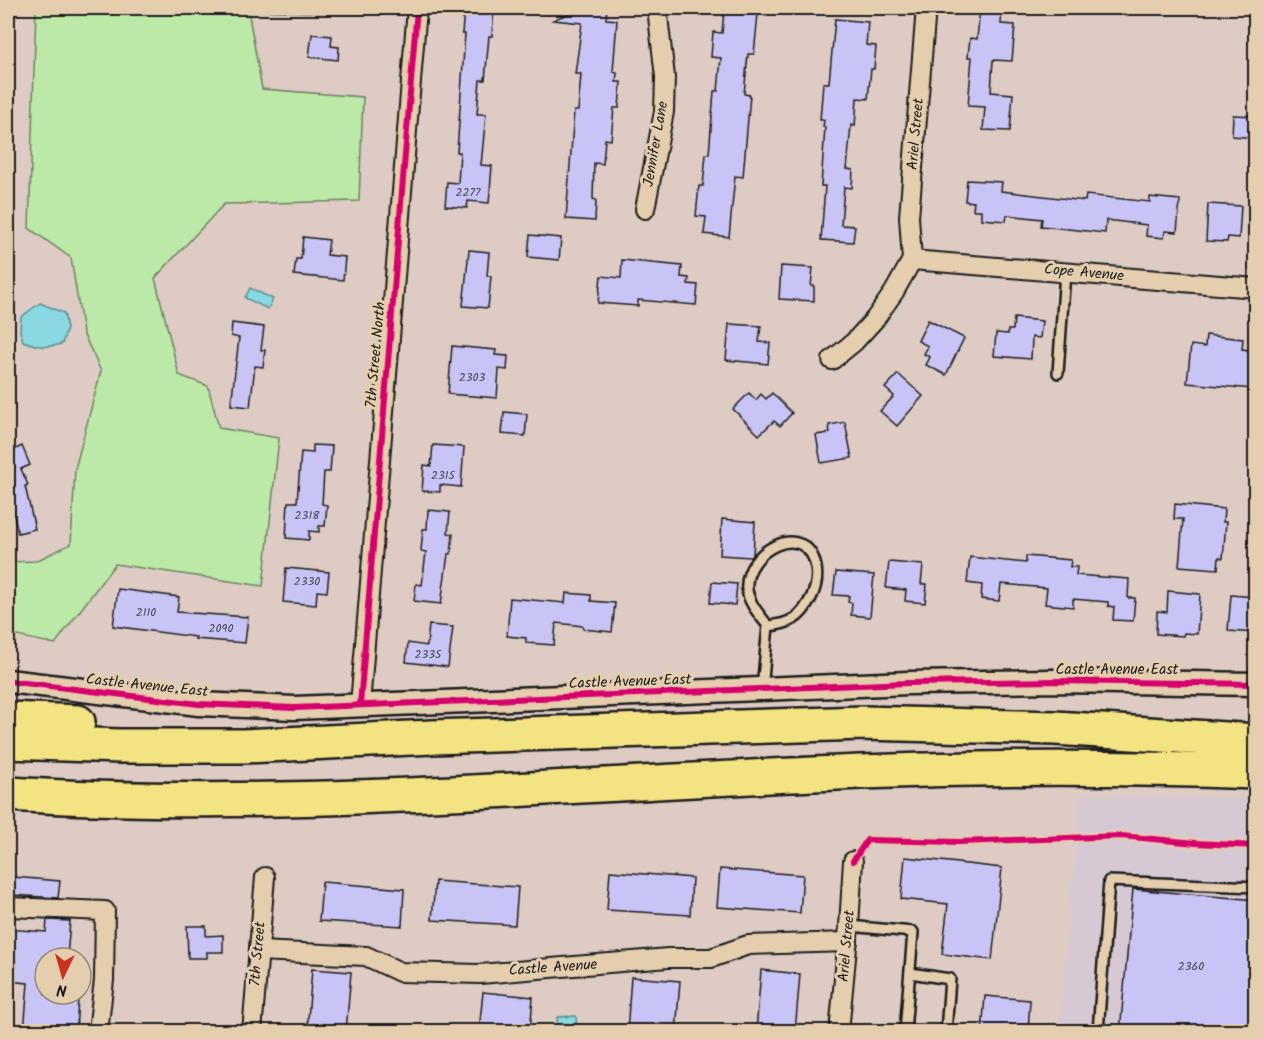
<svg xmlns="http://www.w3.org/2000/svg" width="1263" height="1039" font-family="Kalam,sans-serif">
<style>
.built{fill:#d7c9d3}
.green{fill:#bce9a7;stroke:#6c8262;stroke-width:1.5}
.water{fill:#88d9e2;stroke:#5d8d93;stroke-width:1.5}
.building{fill:#c9c4f6;stroke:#1c1c1c;stroke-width:1.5}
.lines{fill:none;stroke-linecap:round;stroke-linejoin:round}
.service-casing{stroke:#1c1c1c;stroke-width:14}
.minor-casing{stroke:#1c1c1c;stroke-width:22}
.tertiary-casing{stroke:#1c1c1c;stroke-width:27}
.motorway-casing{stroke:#1c1c1c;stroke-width:38}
.service{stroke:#e5ceae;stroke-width:9}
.minor{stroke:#e5ceae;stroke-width:18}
.tertiary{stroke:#e5ceae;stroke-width:22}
.motorway{stroke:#f4e382;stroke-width:33}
.cycleway-casing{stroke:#e5ceae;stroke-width:10}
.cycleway{stroke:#d6006c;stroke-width:6}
.labels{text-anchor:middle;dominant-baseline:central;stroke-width:6;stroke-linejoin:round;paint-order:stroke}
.number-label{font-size:12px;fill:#474652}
.street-label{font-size:15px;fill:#1c1c1c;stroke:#e5ceae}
</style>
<rect width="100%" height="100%" fill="#ddcbc4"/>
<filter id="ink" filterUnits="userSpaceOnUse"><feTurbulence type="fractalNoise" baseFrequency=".0167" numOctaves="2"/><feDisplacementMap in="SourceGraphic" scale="12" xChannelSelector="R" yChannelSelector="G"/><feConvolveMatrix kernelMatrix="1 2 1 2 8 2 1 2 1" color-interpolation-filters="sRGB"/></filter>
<g filter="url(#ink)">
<!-- built -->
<polygon class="built" points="1080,795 1255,799 1255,1031 1059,1032"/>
<!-- green -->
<polygon class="green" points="36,8 391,8 391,14 248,10 262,89 363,97 359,201 224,204 155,278 179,375 208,386 219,428 279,438 263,586 115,564 55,644 8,634 8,562 36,561 71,544 75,469 101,371 83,333 71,258 29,228"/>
<!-- water -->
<g class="water">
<polygon points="250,288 273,299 268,309 245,298"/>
<path d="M40,303L64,313L67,329L62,344C47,348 38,347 23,341L20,331L21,317Z"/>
<polygon points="576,1016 577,1031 558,1031 557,1017"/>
</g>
<!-- building -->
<g class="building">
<polygon points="464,8 494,8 492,36 489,36 485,80 480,80 477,114 486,114 481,165 492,166 489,203 468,201 467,208 445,206 447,182 458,183 460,152 457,152 465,34 462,34"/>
<polygon points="581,8 607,8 606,19 617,20 613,72 617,73 616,82 621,82 619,108 614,108 611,140 605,139 603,164 594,163 593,199 596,200 595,221 566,219 574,111 578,111 581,74 575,74 582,23 553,20"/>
<polygon points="980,8 1002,8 1001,24 1015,25 1012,61 993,60 991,92 1013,94 1010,131 983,130 985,107 968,106 972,57 968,57 970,38 977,39"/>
<polygon points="724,11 758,14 754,54 748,54 744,94 750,95 743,177 735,176 729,237 704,234 706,217 696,216 699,186 703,186 706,154 709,154 714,91 718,91 721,58 711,57 713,32 722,33"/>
<polygon points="835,19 868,22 866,45 876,46 874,69 871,69 868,99 857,98 855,126 851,125 847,169 853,170 852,188 844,187 841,225 855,226 853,242 821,240 825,186 821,186 825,127 823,127 824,120 820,120 823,83 829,83"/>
<polygon points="312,34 332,36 331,46 339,47 338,60 309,57"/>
<polygon points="1233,115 1256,116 1256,138 1232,136"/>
<polygon points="967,180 1002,182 1001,191 1085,201 1086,195 1150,202 1150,197 1180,200 1177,232 1165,231 1164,238 1146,236 1147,225 1106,220 1105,233 1041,226 1042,219 1007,215 1006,221 981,219 981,210 973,210 974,202 965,201"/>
<polygon points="1208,204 1241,206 1239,238 1228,237 1227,242 1206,241"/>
<polygon points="530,235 561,238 559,260 528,257"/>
<polygon points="303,237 329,240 327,255 345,257 343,280 294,275 296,259 301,259"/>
<polygon points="469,250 489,252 487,276 491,276 488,308 463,306"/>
<polygon points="622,260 682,266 681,277 689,278 688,284 698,285 696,305 638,300 638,306 598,303 601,276 621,278"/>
<polygon points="781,266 813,268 811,286 814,286 814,301 779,299"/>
<polygon points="1014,318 1042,321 1040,338 1032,337 1031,359 994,356 996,333 1008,334 1008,330 1013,330"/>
<polygon points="928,320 964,338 946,375 926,365 930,357 924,354 928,346 918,341"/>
<polygon points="232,323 264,327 261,350 265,350 263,367 255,366 250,407 231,405 239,338 231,336"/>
<polygon points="729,324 761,326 759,342 770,343 768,364 726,360"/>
<polygon points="1206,335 1243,339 1242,349 1256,351 1253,389 1187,383 1191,345 1205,347"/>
<polygon points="452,346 496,350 495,355 508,356 507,370 499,369 497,398 448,394"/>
<polygon points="898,374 923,396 897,426 880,411 894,396 885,388"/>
<polygon points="749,393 756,400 761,394 766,399 772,393 792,413 780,426 774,421 759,435 733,409"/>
<polygon points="504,412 527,414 525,436 502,434"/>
<polygon points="845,422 852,458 821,463 816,435 830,433 829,425"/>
<polygon points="8,436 14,450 22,446 30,465 21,469 28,485 25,486 35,529 18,533 8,489"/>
<polygon points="313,445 332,446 330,472 324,472 322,504 327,505 325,526 319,526 319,532 309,531 309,540 286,538 288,502 297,502 301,452 313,453"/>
<polygon points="433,445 464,447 461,487 440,485 440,492 422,491 424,465 431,466"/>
<polygon points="1175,504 1224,509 1223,522 1226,522 1223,558 1219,557 1218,569 1179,566 1183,519 1174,519"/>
<polygon points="428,510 450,512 448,533 453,534 451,554 448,554 441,604 414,601 416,584 422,585 426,552 421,551 423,529 427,529"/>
<polygon points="722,519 755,522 753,555 750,557 720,555"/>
<polygon points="1026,556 1071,560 1070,567 1077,567 1076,575 1129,579 1128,598 1135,598 1133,621 1113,620 1114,607 1108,606 1108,602 1073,599 1073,607 1045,604 1047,588 1001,584 999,601 981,599 982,585 967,583 970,557 1026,563"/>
<polygon points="889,562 923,565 921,584 927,584 925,603 905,601 906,590 886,588"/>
<polygon points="286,568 329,572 327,592 317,591 316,605 283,602"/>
<polygon points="836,572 874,575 870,617 851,615 852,603 848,602 849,596 833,595"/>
<polygon points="712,582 737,584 735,605 710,603"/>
<polygon points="118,589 179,597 177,612 248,617 245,643 195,639 196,637 113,626"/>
<polygon points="1168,591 1200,594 1197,634 1184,633 1183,636 1156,634 1157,611 1167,612"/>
<polygon points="566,593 591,595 591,601 615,603 612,632 583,629 583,626 556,623 554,645 526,643 526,638 507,636 510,598 565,603"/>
<polygon points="1231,595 1256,597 1256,633 1228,631"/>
<polygon points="429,625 453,627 448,667 406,662 408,643 427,646"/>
<polygon points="905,857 1002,868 992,960 942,954 948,904 901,899"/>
<polygon points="720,869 803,875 800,913 717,907"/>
<polygon points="610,871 692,878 690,915 607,910"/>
<polygon points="13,877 60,881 58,898 12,895"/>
<polygon points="435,881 518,887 515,925 432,920"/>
<polygon points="322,882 404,889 402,926 319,921"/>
<polygon points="1133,889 1256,900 1256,1032 1120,1032"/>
<polygon points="47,920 70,921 67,958 45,958 45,994 69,994 71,997 78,998 76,1032 24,1032 28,983 8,981 8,929 46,932"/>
<polygon points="187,926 206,926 206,936 223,935 223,952 207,952 207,958 188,958"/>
<polygon points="312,969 351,972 346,1032 307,1032"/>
<polygon points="761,970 800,974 795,1032 756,1032"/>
<polygon points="631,977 680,981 676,1032 627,1032"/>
<polygon points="483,992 533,997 530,1032 479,1032"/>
<polygon points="985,996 1030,1000 1028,1032 982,1032"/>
</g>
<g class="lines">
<defs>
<g id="service">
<polyline points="1058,373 1065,272"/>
<path d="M762,689L768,626C760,615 749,604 747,590C743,550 807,518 816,567C818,578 816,588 811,598C801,618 790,624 768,626"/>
<polyline points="849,926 913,932 905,1032"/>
<polyline points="910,973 950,979 946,1032"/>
<polyline points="1098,1032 1109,881 1256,887"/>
</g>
<g id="minor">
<polyline points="645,209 664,112 665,77 657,8"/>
<polyline points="912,260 1256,288"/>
<polyline points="832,360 854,342 875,319 894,292 912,260 909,217 926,8"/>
<polyline points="360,705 417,8"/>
<polyline points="8,907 105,911 104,980 98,1032"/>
<polyline points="259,951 366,956 400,972 480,974 668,958 711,958 748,945 848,942"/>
<polyline points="252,1032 265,877"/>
<polyline points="839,1032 849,926 853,861"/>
</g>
<polyline id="tertiary" points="8,681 199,704 294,708 908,683 1055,681 1256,684"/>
<g id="motorway">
<polyline points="8,719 78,722"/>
<polyline points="8,742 120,746 244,746 432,737 863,723 1055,728 1256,741"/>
<path d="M8,794C292,812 576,783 860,772C992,767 1123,767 1256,772"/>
</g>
</defs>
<!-- service casing -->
<use href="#service" class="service-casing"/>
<!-- minor casing -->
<use href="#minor" class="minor-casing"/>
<!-- tertiary casing -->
<use href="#tertiary" class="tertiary-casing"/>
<!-- motorway casing -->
<use href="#motorway" class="motorway-casing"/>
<!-- service -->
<use href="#service" class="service"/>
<!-- minor -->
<use href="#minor" class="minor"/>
<!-- tertiary -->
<use href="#tertiary" class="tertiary"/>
<!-- motorway -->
<use href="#motorway" class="motorway"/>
<defs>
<g id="cycleway">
<polyline points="8,681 199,704 294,708 908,683 1055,681 1256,684"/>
<polyline points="360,705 417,8"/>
<polyline points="853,861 867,840 960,842 1121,836 1196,843 1256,846"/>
</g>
</defs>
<!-- cycleway casing -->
<use href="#cycleway" class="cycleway-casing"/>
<!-- cycleway -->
<use href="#cycleway" class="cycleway"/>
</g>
</g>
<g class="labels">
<!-- number labels -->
<g class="number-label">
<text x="468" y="192">2277</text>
<text x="472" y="377">2303</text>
<text x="443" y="475">2315</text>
<text x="307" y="515">2318</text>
<text x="307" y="581">2330</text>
<text x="146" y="612">2110</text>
<text x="221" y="628">2090</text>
<text x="428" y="654">2335</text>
<text x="1191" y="966">2360</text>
</g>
<!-- street labels -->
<g class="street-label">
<text transform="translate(916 134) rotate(-85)">Ariel Street</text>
<text transform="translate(656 144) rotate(-80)">Jennifer Lane</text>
<text transform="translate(1084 273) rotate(5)">Cope Avenue</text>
<text transform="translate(376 355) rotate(-85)">7th Street North</text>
<text x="1117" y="670">Castle Avenue East</text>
<text transform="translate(630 682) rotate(-2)">Castle Avenue East</text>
<text transform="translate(147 686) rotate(6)">Castle Avenue East</text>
<text transform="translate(847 946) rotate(-85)">Ariel Street</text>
<text transform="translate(258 954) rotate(-85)">7th Street</text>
<text transform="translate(553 968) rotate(-4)">Castle Avenue</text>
</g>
</g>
<!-- margin -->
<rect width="1263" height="1039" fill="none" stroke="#e5ceae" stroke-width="30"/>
<rect x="15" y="15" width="1233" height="1009" fill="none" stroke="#1c1c1c" stroke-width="2" filter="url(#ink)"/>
<!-- north arrow -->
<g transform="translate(63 976) rotate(185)"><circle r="28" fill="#e5ceae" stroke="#958774" stroke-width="1.5"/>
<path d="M0-4.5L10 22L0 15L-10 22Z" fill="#c8321e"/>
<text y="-9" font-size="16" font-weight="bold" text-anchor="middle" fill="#1c1c1c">N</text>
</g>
</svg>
